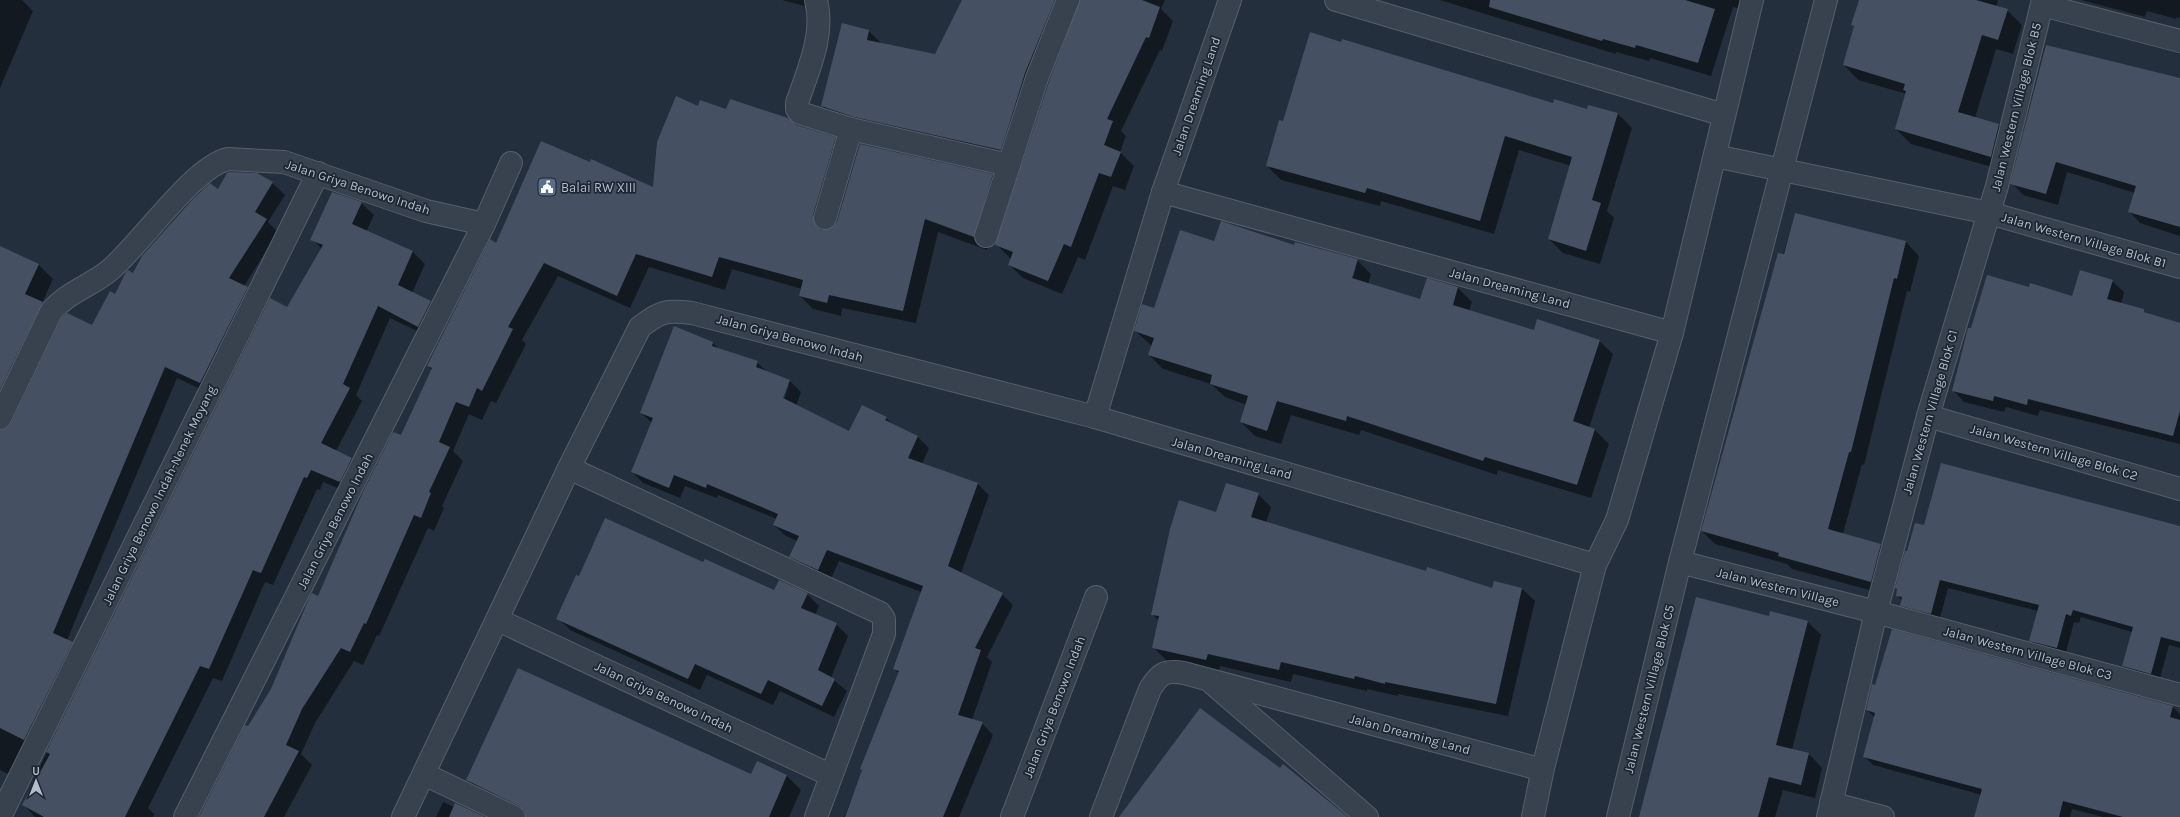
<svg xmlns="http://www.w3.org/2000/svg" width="2180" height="817" font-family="Karla,sans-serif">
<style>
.shadow{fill:#0007;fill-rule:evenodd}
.building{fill:#455162}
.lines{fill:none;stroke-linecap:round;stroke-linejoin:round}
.minor-casing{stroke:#565f6c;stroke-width:24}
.minor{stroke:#38414e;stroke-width:22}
.labels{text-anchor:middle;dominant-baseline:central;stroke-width:3.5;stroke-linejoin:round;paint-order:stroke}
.street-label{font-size:13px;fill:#b4bcc9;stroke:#1d2633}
.poi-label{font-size:13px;fill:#b4bcc9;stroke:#1d2633;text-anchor:start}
</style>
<rect width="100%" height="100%" fill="#242f3e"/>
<!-- shadow -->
<g class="shadow">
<polygon points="0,0 22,0 33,11 0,88"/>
<polygon points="782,0 814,0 812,8"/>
<polygon points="963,0 1165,0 1161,9 1173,21 1162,51 1160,50 1121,131 1126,136 1120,152 1134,166 1125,190 1113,186 1085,260 1078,257 1062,294 1023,278 1009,265 1011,259 996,244 1081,1 1074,3 1014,163 835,120 822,106 869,31 882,44 935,55"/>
<polygon points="1440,0 1743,0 1740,9 1733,7 1711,76 1650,58 1649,61 1616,52 1616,54"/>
<polygon points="1860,0 1998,0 1996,7 2007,10 2022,25 2013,54 1996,49 1975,118 1999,125 2013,140 2006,171 1911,144 1896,129 1907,94 1858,80 1844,65 1855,28 1852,25"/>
<polygon points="2081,0 2180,0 2180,18 2177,17 2176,19 2147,11 2145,17"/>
<polygon points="2180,80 2180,236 2140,223 2129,211 2135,193 2067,172 2058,205 2023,195 2012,183"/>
<polygon points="1553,104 1588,110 1589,106 1618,114 1632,128 1607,211 1614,218 1600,264 1563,253 1549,239 1571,166 1519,150 1494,234 1381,201 1380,206 1281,180 1267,166 1284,122"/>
<polygon points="699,107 727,110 796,126 835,138 848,151 826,230 992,175 1006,188 987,250 938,232 916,323 842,308 841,316 813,309 800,296 802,289 732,269 725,290 649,267 630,308 558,276 522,340 526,344 496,403 491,401 482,420 469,414 453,451 463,461 442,506 444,508 434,531 428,528 379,636 377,635 363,665 354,661 315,723 301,754 312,765 284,817 200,817 248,727 272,690 401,437 432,370 428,366 497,244 654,188"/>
<polygon points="272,183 285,195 268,222 278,232 244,286 260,300 213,395 177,378 67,640 84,655 22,781 0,770 0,451 115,295 219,190"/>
<polygon points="361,203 374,215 366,232 412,251 425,264 412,293 430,302 443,315 431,338 390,318 356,395 362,401 336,451 352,458 364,471 352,494 323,482 320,490 317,489 273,585 265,582 222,681 213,678 148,808 154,814 153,817 35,817 24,805 35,783 33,781 270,300 287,308 322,249 312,239"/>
<polygon points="1795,214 1906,242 1919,256 1910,292 1907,291 1864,465 1862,464 1843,534 1881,545 1894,558 1884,594 1792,569 1787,564 1715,544 1702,531"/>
<path d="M1215,243L1295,246L1357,260L1371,274L1368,284L1421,300L1458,288L1472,302L1469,311L1534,331L1599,341L1613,354L1589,428L1595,430L1609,444L1591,498L1498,470L1497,475L1361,430L1359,435L1291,415L1281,444L1255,436L1241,422L1247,405L1225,397L1211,384L1163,369L1149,355L1152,346L1135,331ZM1354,268H1356L1351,283L1349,282Z"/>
<polygon points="0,247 38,264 53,279 42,303 57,318 26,378 0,367"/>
<polygon points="2112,281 2124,292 2121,304 2180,324 2180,444 2040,410 2038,416 2006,407 2004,412 1964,402 1953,390 1972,330 2029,288 2073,297"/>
<path d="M713,343L719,349L757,362L767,372L790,381L801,392L796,406L850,432L886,418L894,426L918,437L929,448L922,464L978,484L989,495L961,573L1002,594L1013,605L987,657L992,662L972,720L982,723L993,735L959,817H844L863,771L861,769L899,673L894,669L921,592L839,561L830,581L802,568L790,557L797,541L786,536L774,525L777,519L718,495L717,498L685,486L680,498L643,483L632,472L652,423L641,413ZM787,385H789L783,403H781Z"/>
<polygon points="1258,494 1271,507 1266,523 1426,573 1493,589 1495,582 1522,589 1535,601 1508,716 1398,694 1398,696 1367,689 1367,691 1293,674 1291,682 1220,666 1219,672 1166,660 1153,647 1159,621 1152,614 1217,513"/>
<polygon points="2162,522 2180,526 2180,648 2169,645 2159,682 2131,674 2123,666 2132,632 2081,617 2079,623 2074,622 2065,656 2038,649 2030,640 2038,611 1948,588 1939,622 1909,613 1901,605 1902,601 1897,595 1908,553 1924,526"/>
<polygon points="704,563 774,591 807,594 819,606 815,615 836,624 848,636 831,678 847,691 834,717 780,691 773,705 707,675 700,690 570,630 558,618 580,577"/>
<polygon points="1770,617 1808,622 1821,635 1792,750 1809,754 1822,768 1815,798 1783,790 1775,817 1640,817"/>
<polygon points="1893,631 2173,707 2180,714 2180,817 2103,817 2072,809 2070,817 1979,817 1982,795 1873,765 1864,756 1875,718 1867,710"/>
<polygon points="757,763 787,776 801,790 789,817 527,817 481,794 467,780 752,776"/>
<polygon points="443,802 454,807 483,817 436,817"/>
</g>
<!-- building -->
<g class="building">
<polygon points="962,0 1055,0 1025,73 1001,150 854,117 821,106 842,23 869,30 867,40 935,54"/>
<polygon points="1080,0 1142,0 1160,7 1149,38 1146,37 1107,119 1113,121 1104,145 1121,152 1111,177 1099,173 1071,247 1064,244 1048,281 1008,265 1013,252 995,245 1049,82"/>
<polygon points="1490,0 1685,0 1715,9 1698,63 1636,45 1635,48 1603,39 1602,41 1489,7"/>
<polygon points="1859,0 1976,0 2008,9 1998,40 1982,35 1958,112 1999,124 1991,157 1895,129 1906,91 1903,90 1905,84 1843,65 1854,26 1851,25"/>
<polygon points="1310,32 1341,42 1342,39 1553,103 1554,99 1587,109 1588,105 1618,113 1592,200 1601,203 1586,251 1548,239 1572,157 1505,136 1480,221 1367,188 1365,193 1266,166 1279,120 1283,121"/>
<polygon points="2046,45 2180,78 2180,227 2128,212 2136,186 2056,162 2046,194 2010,184"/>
<polygon points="676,96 698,106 700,100 726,109 730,99 788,118 796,125 836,137 813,215 816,226 822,230 833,227 837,222 860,144 993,174 974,237 925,219 903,311 829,295 827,303 799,296 803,280 719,257 712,277 636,254 617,296 544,263 508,327 513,329 482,391 477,388 469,407 456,402 439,442 450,447 429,492 431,493 421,518 414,515 366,624 364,623 350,652 341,648 302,709 286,745 299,751 264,817 199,817 245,725 248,726 271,689 310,596 312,593 318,596 363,492 393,432 401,435 432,368 427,366 490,239 496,243 541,141 590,162 591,159 653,187 657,142"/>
<polygon points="230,172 257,173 273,182 255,212 267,219 229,278 248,287 200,383 165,367 53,633 73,642 24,740 0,728 0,430 7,428 11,423 61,319 67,313 92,325 110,291 115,294 126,272 128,270 133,273 142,256 192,200 210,183 218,189 227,173"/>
<polygon points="332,192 362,202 352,224 413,251 398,285 431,301 418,327 378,306 343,384 350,388 321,443 352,458 340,482 311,470 307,478 304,477 261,573 253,570 209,669 200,666 125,817 44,817 22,805 50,754 46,752 270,298 287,307 323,245 310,240"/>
<polygon points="1795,213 1906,241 1897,279 1894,278 1851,452 1849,452 1828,529 1881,544 1871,582 1778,556 1779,553 1701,531 1778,253 1784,254"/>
<polygon points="1221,221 1294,245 1295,242 1358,259 1352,278 1420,299 1427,278 1458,287 1453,305 1534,330 1537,319 1600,340 1573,421 1595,429 1577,485 1485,457 1483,461 1347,416 1346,421 1277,401 1267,431 1240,422 1248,396 1210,384 1212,375 1148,355 1154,338 1134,331 1142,304 1154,308 1180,230 1214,241"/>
<polygon points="0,246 39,264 25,294 43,302 0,389"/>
<polygon points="2080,270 2113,280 2107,299 2144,309 2144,312 2180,323 2180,411 2173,436 2028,399 2027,405 1994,396 1993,401 1952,391 1968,328 1971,328 1987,275 2029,287 2030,283 2072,296"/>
<polygon points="674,326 713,342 712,346 758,361 756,367 790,380 783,398 849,431 862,405 887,417 885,420 918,436 908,458 978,483 948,566 1003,593 975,648 981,650 958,715 983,722 943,817 845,817 862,770 860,769 899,671 893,669 923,586 827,550 818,570 789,557 799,536 773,525 778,514 707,484 706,488 674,475 669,488 631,472 653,418 640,413"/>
<polygon points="1941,463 2180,526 2180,642 2161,637 2151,674 2122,666 2133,627 2073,610 2071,616 2066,614 2057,648 2029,641 2039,605 1940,580 1931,614 1900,606 1902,597 1896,596 1897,589 1895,588 1905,551 1907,551 1915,523 1924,525"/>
<polygon points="1226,483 1259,493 1251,517 1426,571 1427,567 1492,588 1494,581 1522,588 1496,704 1385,682 1385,684 1355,676 1354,679 1281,662 1279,670 1208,654 1206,660 1152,648 1159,616 1151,615 1170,529 1179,500 1216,512"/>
<polygon points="605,518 703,562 705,559 774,590 779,580 808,593 801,608 837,623 818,670 835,679 822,706 768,680 761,694 695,664 688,679 556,619 576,575 579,576"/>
<polygon points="1696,597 1769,616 1770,611 1808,621 1776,745 1809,753 1801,785 1769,777 1758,817 1639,817"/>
<polygon points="1892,629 2173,706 2170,717 2180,720 2180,817 2123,817 2063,801 2059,817 1974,817 1982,789 1863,757 1875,713 1866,710 1872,684 1875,685"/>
<polygon points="518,668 751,774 757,761 787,775 769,817 526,817 524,810 519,806 466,780"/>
<polygon points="1200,708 1280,768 1283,764 1348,817 1119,817"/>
<polygon points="455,803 485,817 449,817"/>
</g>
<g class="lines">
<defs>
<g id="minor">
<path d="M816,0C825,35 808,70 797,103V109L800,113L851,129L1009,165"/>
<polyline points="1336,0 1724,115"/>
<polyline points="2042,5 2180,41"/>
<polyline points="1715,156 1989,213 2180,267"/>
<polyline points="1163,192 1672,333"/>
<polyline points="825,218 851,129"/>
<polyline points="986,236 1037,78 1068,0"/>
<polyline points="1928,416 2180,489"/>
<polyline points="1095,417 1163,192 1230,0"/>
<path d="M0,418L51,312C67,292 91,286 110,270C141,244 193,167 228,159L284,162L426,211L484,224"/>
<polyline points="569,468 880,613 884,619 884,634 816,817"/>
<polyline points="1680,562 1876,612 2180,695"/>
<polyline points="498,620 830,775"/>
<polyline points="1212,683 1367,817"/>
<polyline points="424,774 514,817"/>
<polyline points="1831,803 1883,817"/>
<polyline points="0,817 318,173"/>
<polyline points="185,817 484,224 511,163"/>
<path d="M403,817L569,468L640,327C661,311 666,310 692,313L1095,417L1595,565"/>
<polyline points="1012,817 1096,597"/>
<path d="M1101,817L1150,689C1160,673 1165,670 1184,673L1532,767L1543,768"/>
<polyline points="1533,817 1543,768 1595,565 1617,520 1672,333 1752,0"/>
<polyline points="1618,817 1680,562 1826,0"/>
<polyline points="1828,817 1876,612 1928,416 1997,186 2043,0"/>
</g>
</defs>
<!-- minor casing -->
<use href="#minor" class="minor-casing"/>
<!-- minor -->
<use href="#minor" class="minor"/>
</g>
<!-- icons -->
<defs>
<symbol id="civic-square" viewBox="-11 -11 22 22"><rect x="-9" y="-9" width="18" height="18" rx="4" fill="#5c6f8a" stroke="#1d2633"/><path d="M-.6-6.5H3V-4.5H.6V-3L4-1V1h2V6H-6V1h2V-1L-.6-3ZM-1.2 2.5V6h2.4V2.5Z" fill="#fff"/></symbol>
</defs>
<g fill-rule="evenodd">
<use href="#civic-square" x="536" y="176" width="22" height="22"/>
</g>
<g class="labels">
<!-- street labels -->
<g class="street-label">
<text transform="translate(1196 96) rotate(-71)">Jalan Dreaming Land</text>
<text transform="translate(2016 107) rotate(-76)">Jalan Western Village Blok B5</text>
<text transform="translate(358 187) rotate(18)">Jalan Griya Benowo Indah</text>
<text transform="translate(2084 240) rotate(16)">Jalan Western Village Blok B1</text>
<text transform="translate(1510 288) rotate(15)">Jalan Dreaming Land</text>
<text transform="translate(790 338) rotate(15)">Jalan Griya Benowo Indah</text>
<text transform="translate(1930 412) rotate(-74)">Jalan Western Village Blok C1</text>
<text transform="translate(2054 452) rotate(16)">Jalan Western Village Blok C2</text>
<text transform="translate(1232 458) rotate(16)">Jalan Dreaming Land</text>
<text transform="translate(159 495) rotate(-64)">Jalan Griya Benowo Indah-Nenek Moyang</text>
<text transform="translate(335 521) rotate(-63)">Jalan Griya Benowo Indah</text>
<text transform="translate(1778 587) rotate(14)">Jalan Western Village</text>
<text transform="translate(2028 653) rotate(15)">Jalan Western Village Blok C3</text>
<text transform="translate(1649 689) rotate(-76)">Jalan Western Village Blok C5</text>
<text transform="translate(664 697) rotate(25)">Jalan Griya Benowo Indah</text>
<text transform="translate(1054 707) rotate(-69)">Jalan Griya Benowo Indah</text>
<text transform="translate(1410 734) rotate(15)">Jalan Dreaming Land</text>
</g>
<!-- poi labels -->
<g class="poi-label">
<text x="561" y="187">Balai RW XIII</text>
</g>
</g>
<!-- north arrow -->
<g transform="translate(36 781)" stroke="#1d2633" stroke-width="3" paint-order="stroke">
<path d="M0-3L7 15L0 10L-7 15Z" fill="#b4bcc9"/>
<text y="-6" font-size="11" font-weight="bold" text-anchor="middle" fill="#b4bcc9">U</text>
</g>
</svg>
